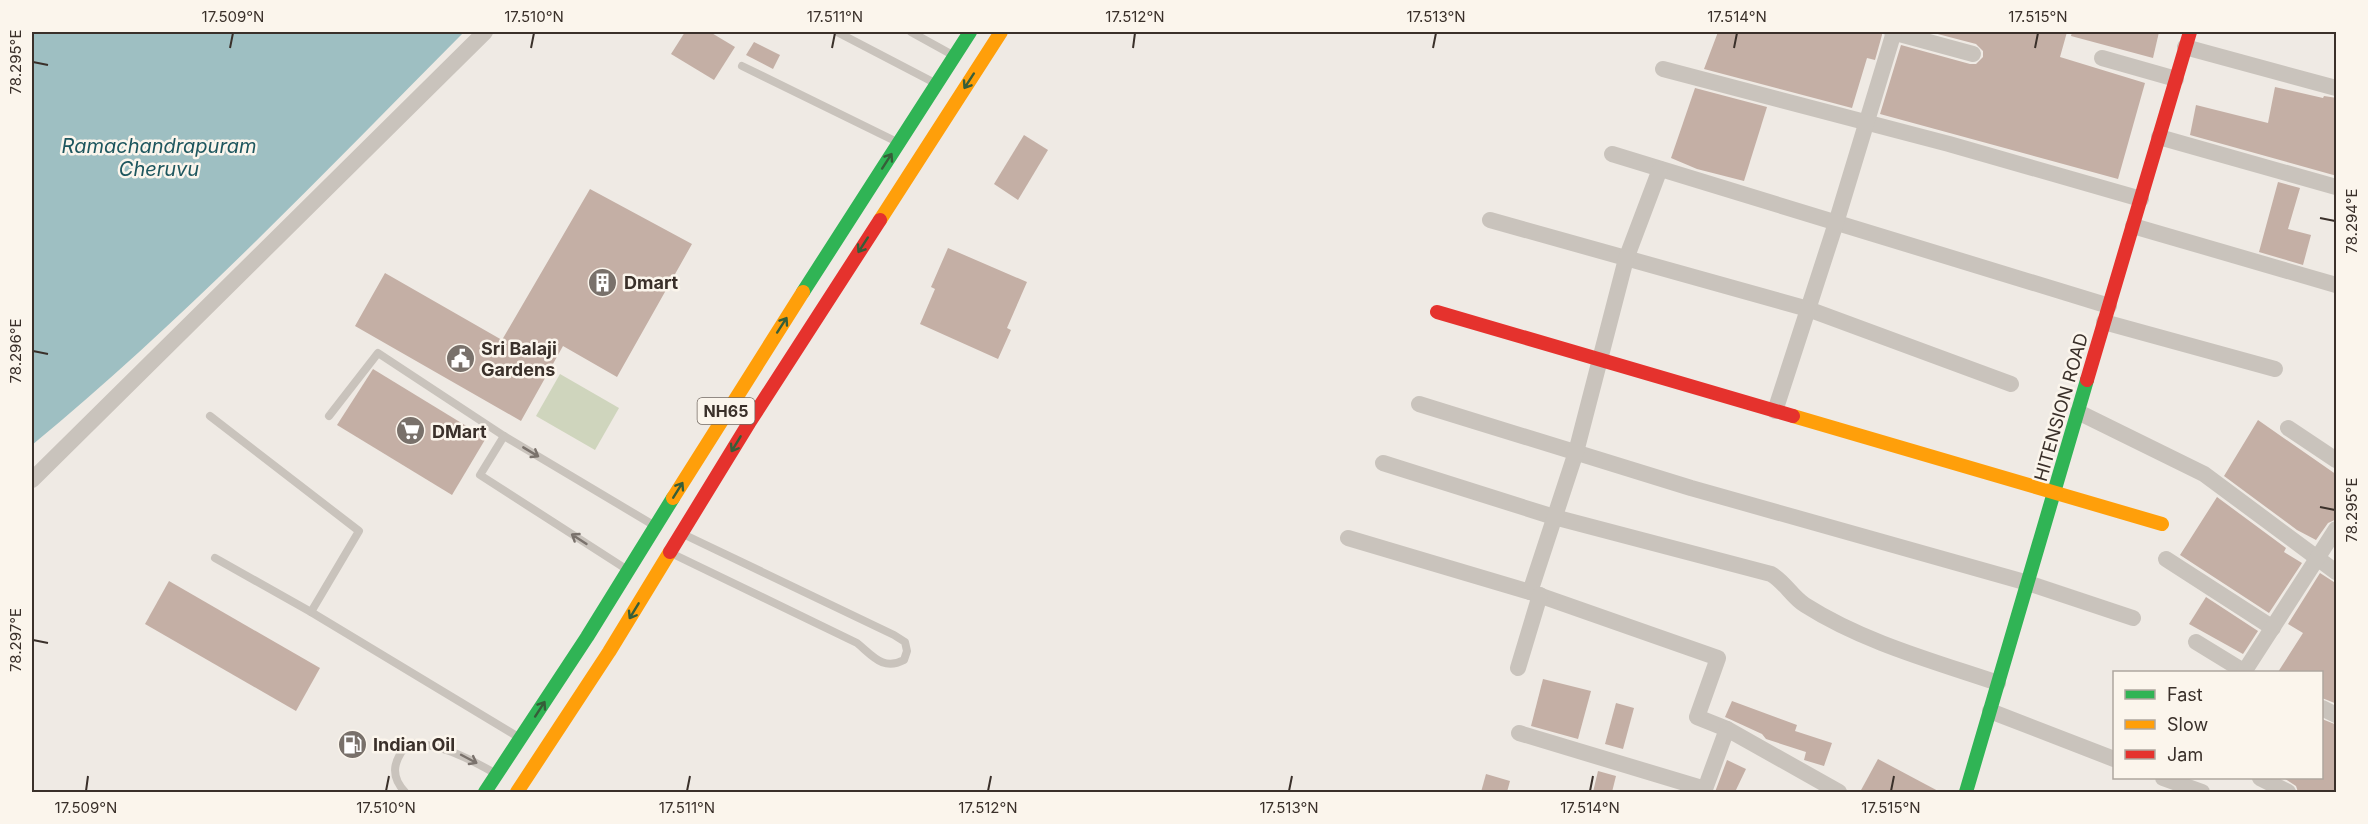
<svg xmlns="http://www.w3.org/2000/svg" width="2368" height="824" font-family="Inter,sans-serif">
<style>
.green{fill:#cfd5bd}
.water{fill:#9ebfc2}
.building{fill:#c4afa5}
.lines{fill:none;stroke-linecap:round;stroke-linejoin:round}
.lane{stroke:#c9c3bc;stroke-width:8}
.street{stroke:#c9c3bc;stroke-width:16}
.fast{stroke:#30b455;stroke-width:14}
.slow{stroke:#ff9f0a;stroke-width:14}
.jam{stroke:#e5322d;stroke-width:14}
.oneway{stroke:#365e39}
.oneway2{stroke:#7a726c}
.ticks{fill:none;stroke:#3a302a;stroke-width:2}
.labels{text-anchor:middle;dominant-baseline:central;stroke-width:5;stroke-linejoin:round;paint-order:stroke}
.shield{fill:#fbf5ec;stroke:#746b64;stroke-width:1.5}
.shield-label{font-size:16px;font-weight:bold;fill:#3a302a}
.poi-label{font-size:18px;font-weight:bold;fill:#3a302a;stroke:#fbf5ec;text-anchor:start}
.street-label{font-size:18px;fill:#3a302a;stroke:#fbf5ec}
.water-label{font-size:20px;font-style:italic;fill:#1d565e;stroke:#fbf5ec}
.neatline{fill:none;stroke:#3a302a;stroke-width:2}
.ticks-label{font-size:15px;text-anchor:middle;fill:#3a302a}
</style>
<rect width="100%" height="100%" fill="#efeae4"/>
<!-- green -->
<polygon class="green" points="560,374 619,408 595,450 536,416"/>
<!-- water -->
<path class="water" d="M32,32H464C324,173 186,318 32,445Z"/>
<!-- building -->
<g class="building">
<polygon points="685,32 710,32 735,47 714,80 671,54"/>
<polygon points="1718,32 1882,32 1882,35 1875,60 1867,58 1852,108 1704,69"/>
<polygon points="1930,32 2067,32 2060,57 2145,83 2118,179 1880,114 1901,45 1970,64 1976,64 1983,57 1983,51 1976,44"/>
<polygon points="2072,32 2159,32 2153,58 2071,36"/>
<polygon points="754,42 780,55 773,69 746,55"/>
<polygon points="2275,87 2323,98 2324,96 2337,98 2337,176 2190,135 2196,105 2268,123"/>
<polygon points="1695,88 1767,107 1744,181 1697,169 1671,158"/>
<polygon points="1024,135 1048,150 1018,200 994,184"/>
<polygon points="2278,182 2300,188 2288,229 2311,235 2303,265 2259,252"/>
<polygon points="590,189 692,244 617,377 563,346 521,421 355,326 385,273 502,340"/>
<polygon points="948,248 1027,282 1007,328 1011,330 998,359 920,324 935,289 931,287"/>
<polygon points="373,369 486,438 452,495 337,425"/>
<polygon points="2258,420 2337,475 2337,519 2328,523 2316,540 2297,530 2224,476"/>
<polygon points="2217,497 2286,548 2284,552 2302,563 2269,613 2180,555"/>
<polygon points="2320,573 2337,584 2337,704 2322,698 2322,672 2278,672 2303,633 2288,624"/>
<polygon points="169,581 320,668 296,711 145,624"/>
<polygon points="2206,597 2258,631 2243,654 2189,624"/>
<polygon points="1543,679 1591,691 1578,739 1531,726"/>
<polygon points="1732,701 1797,725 1795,731 1832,743 1824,766 1804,760 1806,752 1766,739 1762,734 1725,717"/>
<polygon points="1616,703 1634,708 1623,749 1605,744"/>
<polygon points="2322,719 2337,725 2337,792 2298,792 2296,786 2282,777 2322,777"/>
<polygon points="1878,759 1940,792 1860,792"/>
<polygon points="1727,760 1746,769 1735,792 1715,792"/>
<polygon points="1598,771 1616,776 1612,792 1593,792"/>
<polygon points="1486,774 1510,781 1507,792 1481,792"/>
</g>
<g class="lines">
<!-- lane -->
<g class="lane">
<polyline points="837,32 931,81"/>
<polyline points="911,32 949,53"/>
<polyline points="742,66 893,140"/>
<polyline points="210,416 359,531 311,612"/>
<polyline points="329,416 378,353 504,436"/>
<path d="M675,555L857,643C873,656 883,671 904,660L907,651L905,642L894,635L685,535"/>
<polyline points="215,558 311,612 515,735"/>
<polyline points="623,567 480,475 504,436 650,523"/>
<path d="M405,792C389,775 394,760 408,743C440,744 464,756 491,771"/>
</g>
<!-- street -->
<g class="street">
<polyline points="1892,32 1973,54"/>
<polyline points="2185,47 2336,88"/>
<polyline points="2102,58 2176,79"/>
<polyline points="1663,69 1949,144 2141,199"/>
<polyline points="2159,137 2336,187"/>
<polyline points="1612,154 2109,306"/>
<polyline points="1490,220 1808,309 2011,384"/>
<polyline points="2133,226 2336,285"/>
<polyline points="2104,322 2275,369"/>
<polyline points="1419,404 1691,488 2028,583 2133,618"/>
<polyline points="1775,411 1836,223 1894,32"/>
<polyline points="2078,412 2204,474 2336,572"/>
<polyline points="2288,428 2336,460"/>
<path d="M1383,463L1554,517L1771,574C1785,582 1792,597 1805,605C1863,642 1933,661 1998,683"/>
<polyline points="32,480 485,32"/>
<polyline points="1348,538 1530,592 1718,658 1697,717 1727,729"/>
<polyline points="2166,559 2273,628"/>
<polyline points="1530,592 1576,452 1626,259 1660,169"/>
<polyline points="2196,642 2245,672"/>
<polyline points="1518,668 1540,595"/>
<polyline points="2244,672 2336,529"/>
<polyline points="2322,708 2336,715"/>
<polyline points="1990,711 2114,759"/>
<polyline points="1519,733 1705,789 1727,729 1839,792"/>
<polyline points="2163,778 2202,792"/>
<polyline points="2260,778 2288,792"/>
</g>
<!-- fast -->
<g class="fast">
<polyline points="803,292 970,32"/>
<polyline points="485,792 587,637 673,498"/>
<polyline points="1966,792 2087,380"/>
</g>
<!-- slow -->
<g class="slow">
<polyline points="880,220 1001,32"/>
<polyline points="1793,416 2162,524"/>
<polyline points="673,498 803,292"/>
<polyline points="517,792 609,652 670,552"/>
</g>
<!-- jam -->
<g class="jam">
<polyline points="1437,312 1793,416"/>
<polyline points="2087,380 2190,32"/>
<polyline points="670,552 749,423 880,220"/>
</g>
</g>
<!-- one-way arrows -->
<defs><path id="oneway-shaft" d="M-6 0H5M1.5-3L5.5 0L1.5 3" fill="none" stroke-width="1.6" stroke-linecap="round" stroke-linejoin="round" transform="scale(1.5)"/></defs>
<g class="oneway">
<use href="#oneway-shaft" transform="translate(969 81) rotate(123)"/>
<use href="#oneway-shaft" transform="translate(887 161) rotate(-57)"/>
<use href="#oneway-shaft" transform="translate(863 245) rotate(123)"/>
<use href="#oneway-shaft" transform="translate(782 325) rotate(-57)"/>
<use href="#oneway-shaft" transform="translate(736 444) rotate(121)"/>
<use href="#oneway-shaft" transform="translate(678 490) rotate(-58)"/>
<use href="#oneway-shaft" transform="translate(634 611) rotate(121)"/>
<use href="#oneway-shaft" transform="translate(540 709) rotate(-57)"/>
</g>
<g class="oneway2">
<use href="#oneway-shaft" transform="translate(531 452) rotate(31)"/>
<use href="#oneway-shaft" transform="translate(579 539) rotate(-147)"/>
<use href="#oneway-shaft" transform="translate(469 759) rotate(28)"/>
</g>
<!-- ticks -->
<path class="ticks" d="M230,48L233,33M531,48L534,33M832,48L835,33M1133,48L1135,33M1433,48L1436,33M1734,48L1737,33M2035,48L2038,33M33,62L48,65M2320,218L2335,221M33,351L48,354M2320,507L2335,510M33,640L48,643M86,791L88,776M386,791L389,776M687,791L690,776M988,791L991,776M1289,791L1292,776M1590,791L1593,776M1891,791L1894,776"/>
<!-- icons -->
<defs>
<symbol id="building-disc" viewBox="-11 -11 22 22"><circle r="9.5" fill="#79716b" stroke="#fbf5ec"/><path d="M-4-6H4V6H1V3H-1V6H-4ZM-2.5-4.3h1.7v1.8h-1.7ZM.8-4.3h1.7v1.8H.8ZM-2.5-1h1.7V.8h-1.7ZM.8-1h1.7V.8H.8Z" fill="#fff"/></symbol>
<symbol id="civic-disc" viewBox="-11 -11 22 22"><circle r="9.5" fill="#79716b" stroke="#fbf5ec"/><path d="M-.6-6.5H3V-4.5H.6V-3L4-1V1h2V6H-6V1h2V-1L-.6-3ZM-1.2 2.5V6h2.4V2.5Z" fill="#fff"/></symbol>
<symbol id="supermarket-disc" viewBox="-11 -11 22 22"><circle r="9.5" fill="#79716b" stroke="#fbf5ec"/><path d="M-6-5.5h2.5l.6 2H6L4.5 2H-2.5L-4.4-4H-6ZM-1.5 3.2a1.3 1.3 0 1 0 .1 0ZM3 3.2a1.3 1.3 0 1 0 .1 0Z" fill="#fff"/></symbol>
<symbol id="fuel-disc" viewBox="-11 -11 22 22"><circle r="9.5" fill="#79716b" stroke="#fbf5ec"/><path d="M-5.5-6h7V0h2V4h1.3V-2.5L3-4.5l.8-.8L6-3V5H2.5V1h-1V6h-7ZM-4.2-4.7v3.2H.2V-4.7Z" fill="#fff"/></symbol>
</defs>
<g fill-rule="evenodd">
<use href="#building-disc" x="586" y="266" width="33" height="33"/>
<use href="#civic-disc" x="444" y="342" width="33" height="33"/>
<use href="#supermarket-disc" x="394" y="414" width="33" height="33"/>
<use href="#fuel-disc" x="336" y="728" width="33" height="33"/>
</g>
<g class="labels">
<!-- shield labels -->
<rect class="shield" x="697.5" y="398" width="57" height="26" rx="4.5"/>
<g class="shield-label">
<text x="726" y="411">NH65</text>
</g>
<!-- poi labels -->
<g class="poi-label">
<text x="624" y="282">Dmart</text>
<text x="481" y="348">Sri Balaji<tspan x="481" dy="21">Gardens</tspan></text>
<text x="432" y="431">DMart</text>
<text x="373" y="744">Indian Oil</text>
</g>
<!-- street labels -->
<g class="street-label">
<text transform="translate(2061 407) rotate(-74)">HITENSION ROAD</text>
</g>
<!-- water labels -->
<g class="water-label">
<text x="159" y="146">Ramachandrapuram<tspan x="159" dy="23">Cheruvu</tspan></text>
</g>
</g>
<!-- border -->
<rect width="2368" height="824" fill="none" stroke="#fbf5ec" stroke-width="66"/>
<!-- legend -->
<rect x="2113" y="671" width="210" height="108" fill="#fbf5ec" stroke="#aea69e" stroke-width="1.5"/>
<rect x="2125" y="690" width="30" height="9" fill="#30b455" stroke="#aea69e" stroke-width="1.5"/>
<text x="2167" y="701" font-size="18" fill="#3a302a">Fast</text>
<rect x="2125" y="720" width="30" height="9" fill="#ff9f0a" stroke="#aea69e" stroke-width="1.5"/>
<text x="2167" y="731" font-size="18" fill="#3a302a">Slow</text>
<rect x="2125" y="750" width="30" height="9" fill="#e5322d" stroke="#aea69e" stroke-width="1.5"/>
<text x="2167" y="761" font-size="18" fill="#3a302a">Jam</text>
<rect x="33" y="33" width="2302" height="758" class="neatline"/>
<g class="ticks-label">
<text x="233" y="22">17.509°N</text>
<text x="534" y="22">17.510°N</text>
<text x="835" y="22">17.511°N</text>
<text x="1135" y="22">17.512°N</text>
<text x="1436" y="22">17.513°N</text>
<text x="1737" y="22">17.514°N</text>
<text x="2038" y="22">17.515°N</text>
<text transform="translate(16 62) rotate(-90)" y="5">78.295°E</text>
<text transform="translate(2352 221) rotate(-90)" y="5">78.294°E</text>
<text transform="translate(16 351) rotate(-90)" y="5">78.296°E</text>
<text transform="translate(2352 510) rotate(-90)" y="5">78.295°E</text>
<text transform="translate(16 640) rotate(-90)" y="5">78.297°E</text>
<text x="86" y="813">17.509°N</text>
<text x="386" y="813">17.510°N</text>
<text x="687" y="813">17.511°N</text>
<text x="988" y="813">17.512°N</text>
<text x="1289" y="813">17.513°N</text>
<text x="1590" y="813">17.514°N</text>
<text x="1891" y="813">17.515°N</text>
</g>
</svg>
